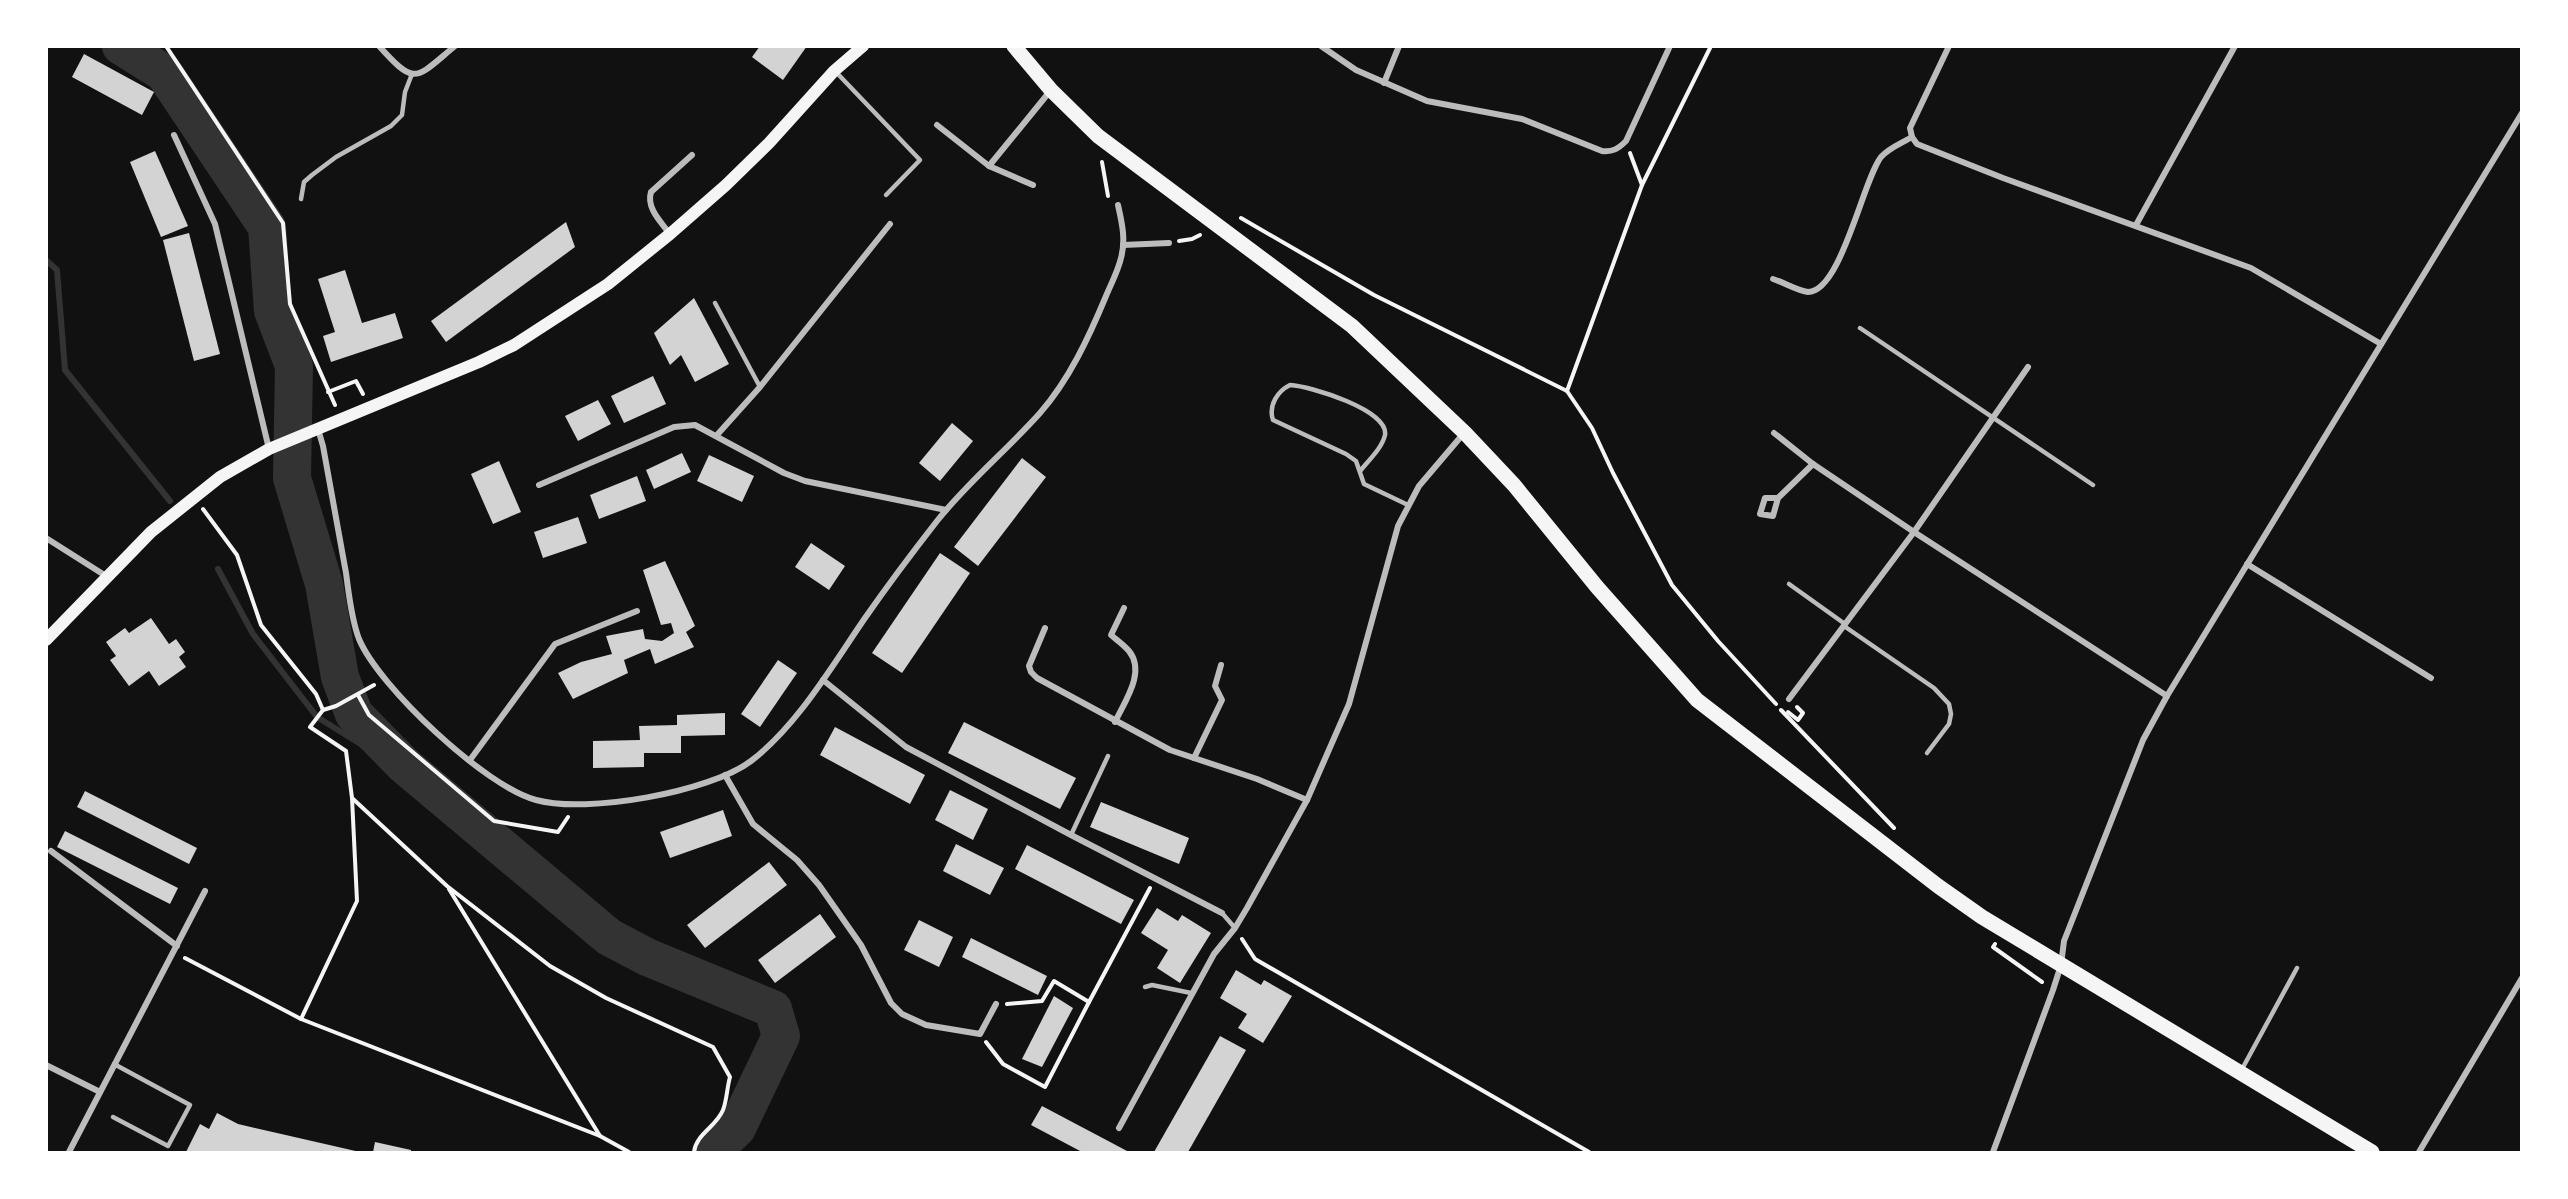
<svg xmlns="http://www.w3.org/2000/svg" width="2568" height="1199" font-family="Arial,sans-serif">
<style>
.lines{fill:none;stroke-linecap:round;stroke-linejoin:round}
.stream{stroke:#333;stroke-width:6}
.river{stroke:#333;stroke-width:38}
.building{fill:#d3d3d3}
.path{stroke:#f5f5f5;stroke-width:4}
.service{stroke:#bcbcbc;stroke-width:4.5}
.minor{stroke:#bcbcbc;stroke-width:6}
.secondary{stroke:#f5f5f5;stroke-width:12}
.trunk{stroke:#f5f5f5;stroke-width:15}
</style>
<rect width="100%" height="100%" fill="#111"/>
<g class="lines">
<!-- stream -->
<g class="stream">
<polyline points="46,260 57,270 65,370 170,501"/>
<polyline points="218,569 253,634 317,717 367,748 404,765"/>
</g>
<!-- river -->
<polyline class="river" points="121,46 164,73 267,227 273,311 294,366 292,478 324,584 340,677 354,714 404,765 609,937 647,957 773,1009 781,1036 737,1128 712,1152"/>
</g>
<!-- building -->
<g class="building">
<polygon points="760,46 807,46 783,80 752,57"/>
<polygon points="84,54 154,92 142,115 72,77"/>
<polygon points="155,151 188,226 161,237 130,162"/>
<polygon points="566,222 575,247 446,342 431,321"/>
<polygon points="189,233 220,354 194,361 163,240"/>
<polygon points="345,270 362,323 395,313 403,338 331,362 323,336 335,332 318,279"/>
<polygon points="694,298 729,364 695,382 681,355 670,365 654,333"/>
<polygon points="653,376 666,404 624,423 611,396"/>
<polygon points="598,400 611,424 578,441 565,416"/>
<polygon points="952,423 973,441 940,481 919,463"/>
<polygon points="682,453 691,472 654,489 646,470"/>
<polygon points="709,455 754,476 742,502 697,481"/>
<polygon points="1022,458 1046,477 978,566 954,547"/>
<polygon points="499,461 521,512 493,524 471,474"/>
<polygon points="637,476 646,501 599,519 590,495"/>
<polygon points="578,517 587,543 543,558 534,532"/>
<polygon points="811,543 845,566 829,590 795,567"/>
<polygon points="940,553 970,573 902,673 872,653"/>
<polygon points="665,561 695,626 686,632 694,647 655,664 650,649 624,660 628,673 573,699 558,673 581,662 612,654 606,636 643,629 645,639 662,641 674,633 671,623 661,625 643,570"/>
<polygon points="151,618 169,644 176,639 185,652 179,657 186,667 159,686 149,671 129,686 110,660 116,656 106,642 125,628 129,633"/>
<polygon points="778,660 797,673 760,727 741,714"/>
<polygon points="725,713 725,735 681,736 681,753 644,753 644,767 593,768 593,741 640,740 639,726 677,725 677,715"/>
<polygon points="964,722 1076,778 1060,809 948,753"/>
<polygon points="835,727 925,775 910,804 820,755"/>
<polygon points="950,790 988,809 973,840 935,820"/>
<polygon points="85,791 197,848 189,864 77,807"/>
<polygon points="1101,802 1189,838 1179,864 1090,827"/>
<polygon points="723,810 732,836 670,858 660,832"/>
<polygon points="65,831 178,888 170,904 57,847"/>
<polygon points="956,844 1004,868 990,895 943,871"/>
<polygon points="1027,845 1134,900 1121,924 1015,869"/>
<polygon points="769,862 787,885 705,948 687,925"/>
<polygon points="1157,908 1178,921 1182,915 1211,933 1180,983 1157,968 1168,950 1141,933"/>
<polygon points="820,914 836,937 775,983 758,960"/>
<polygon points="919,920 953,937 939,967 904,950"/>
<polygon points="971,938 1047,976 1038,995 962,957"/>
<polygon points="1236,970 1261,985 1264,980 1292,996 1263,1043 1238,1028 1247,1014 1220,998"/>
<polygon points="1054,996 1073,1008 1042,1067 1022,1059"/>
<polygon points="1220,1036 1246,1050 1188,1152 1154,1152"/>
<polygon points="1042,1106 1129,1152 1082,1152 1031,1125"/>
<polygon points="217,1113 238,1124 360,1152 186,1152 200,1124 209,1129"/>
<polygon points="375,1142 411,1150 411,1152 373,1152"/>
</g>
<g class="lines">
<!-- path -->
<g class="path">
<polyline points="166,46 283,223 290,304 335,405"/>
<polyline points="1630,153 1642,185"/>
<polyline points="1102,162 1108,196"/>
<polyline points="1241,218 1374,295 1567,391 1592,428 1613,473 1672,585 1718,641 1776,704"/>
<polyline points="1179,241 1192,239 1200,235"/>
<polyline points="1567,391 1642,185 1711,46"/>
<polyline points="328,392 356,381 363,394"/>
<polyline points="203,509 237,555 261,625 316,694 323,710"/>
<polyline points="358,695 369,715 494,821 558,832 568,817"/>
<polyline points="1781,710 1894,828"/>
<polyline points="1788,712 1798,720 1803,713 1797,707"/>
<path d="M352,798L447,886L550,966L606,998L713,1047L730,1077C727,1087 727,1100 723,1110C716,1127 696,1134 694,1152"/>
<polyline points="449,889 600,1136 629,1152"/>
<polyline points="1242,939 1255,959 1589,1152"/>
<polyline points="1995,944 1993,947 2042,982"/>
<polyline points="185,958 301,1019 600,1136"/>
<polyline points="1007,1004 1042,1001 1054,981 1089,1002 1150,888"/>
<polyline points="301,1019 357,901 352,798 346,751 310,727 323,710 336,706 374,685"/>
<polyline points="986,1042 1003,1064 1045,1087 1089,1002"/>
</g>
<!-- service -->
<g class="service">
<polyline points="835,71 920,160 886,195"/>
<polyline points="301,199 304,182 312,175 336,157 391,126 402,115 405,92 412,74"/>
<polyline points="715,303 760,387"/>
<polyline points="1860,328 2093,485"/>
<path d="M1361,470C1369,460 1382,448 1385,435C1389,410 1310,386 1290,385C1278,391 1268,405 1273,420L1346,454L1356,461L1364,484L1408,505"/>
<polyline points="1789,584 1845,624"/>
<polyline points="1844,626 1934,688 1949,704 1951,714 1949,724 1927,753"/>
<polyline points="1071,835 1108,756"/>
<polyline points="1222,913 1235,928"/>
<polyline points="1145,987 1152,985 1191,993"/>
<polyline points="2241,1071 2297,968"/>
<polyline points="113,1117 168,1146 190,1105 114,1064"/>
</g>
<!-- minor -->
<g class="minor">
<path d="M379,46C416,87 415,79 455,46"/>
<path d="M1321,46L1356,70L1427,101L1522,119L1602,151C1613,152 1618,149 1626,141L1670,46"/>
<polyline points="1949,46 1910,128 1912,137 1917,144 2003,178 2251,268 2381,344"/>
<polyline points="1384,83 1399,46"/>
<polyline points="937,125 989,166 1033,185"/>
<polyline points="174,135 215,224 269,449"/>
<polyline points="989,166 1051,90"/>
<polyline points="2136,225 2235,46"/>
<path d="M670,234C661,222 646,208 651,192L692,155"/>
<polyline points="1123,245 1169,243"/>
<path d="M1773,279C1783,282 1798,291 1808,292C1841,292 1863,180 1881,157C1889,148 1902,143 1912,137"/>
<path d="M318,429L323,446C331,488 338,531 346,573C349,594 351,618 359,639C379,687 486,787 536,800C587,814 710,792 751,761C797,726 832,666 865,618C888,585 912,553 937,521C968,482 1007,450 1040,413C1069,380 1089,337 1106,296C1111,284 1118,271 1121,258C1126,240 1122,223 1118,205"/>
<polyline points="1774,433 1813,464 1914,532 2167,696"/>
<polyline points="717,435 760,387 890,224"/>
<polyline points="539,485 674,427 695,425 784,473 805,481 946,510"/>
<polyline points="1778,498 1765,498 1760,514 1773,516 1778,498 1813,464"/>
<polyline points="46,538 106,576"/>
<polyline points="2247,564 2431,678"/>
<polyline points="1045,628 1029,666 1031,672 1037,678 1170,750 1257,779 1307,800"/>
<polyline points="823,680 906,747 1071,835 1222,913"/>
<polyline points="1789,699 1914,532 2028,367"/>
<path d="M1115,722C1125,701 1146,672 1129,651C1124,645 1117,640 1111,635L1124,608"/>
<polyline points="1194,758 1222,700 1215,686 1221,665"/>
<polyline points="470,760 555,644 637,611"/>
<polyline points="725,775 753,824 797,860 819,885 861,945 891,1003 902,1014 926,1025 980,1034 996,1004"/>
<polyline points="51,851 177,946"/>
<polyline points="46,1065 100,1092"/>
<polyline points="1119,1128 1214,954 1235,928 1247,908 1307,800 1349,704 1398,526 1419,486 1464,433"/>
<polyline points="69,1152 205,891"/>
<polyline points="1993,1152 2053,990 2061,965 2064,941 2143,740 2167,696 2522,113"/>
<polyline points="2419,1152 2522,978"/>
</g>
<!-- secondary -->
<polyline class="secondary" points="46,640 151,532 220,477 269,449 479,362 514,345 608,284 670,234 726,185 769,143 834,71 863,46"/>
<!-- trunk -->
<polyline class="trunk" points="1014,46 1051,90 1098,136 1352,326 1465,433 1514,485 1597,587 1697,700 1938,886 1982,917 2372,1152"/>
</g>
<!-- border -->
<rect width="2568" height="1199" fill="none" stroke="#ffffff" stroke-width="96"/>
</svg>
